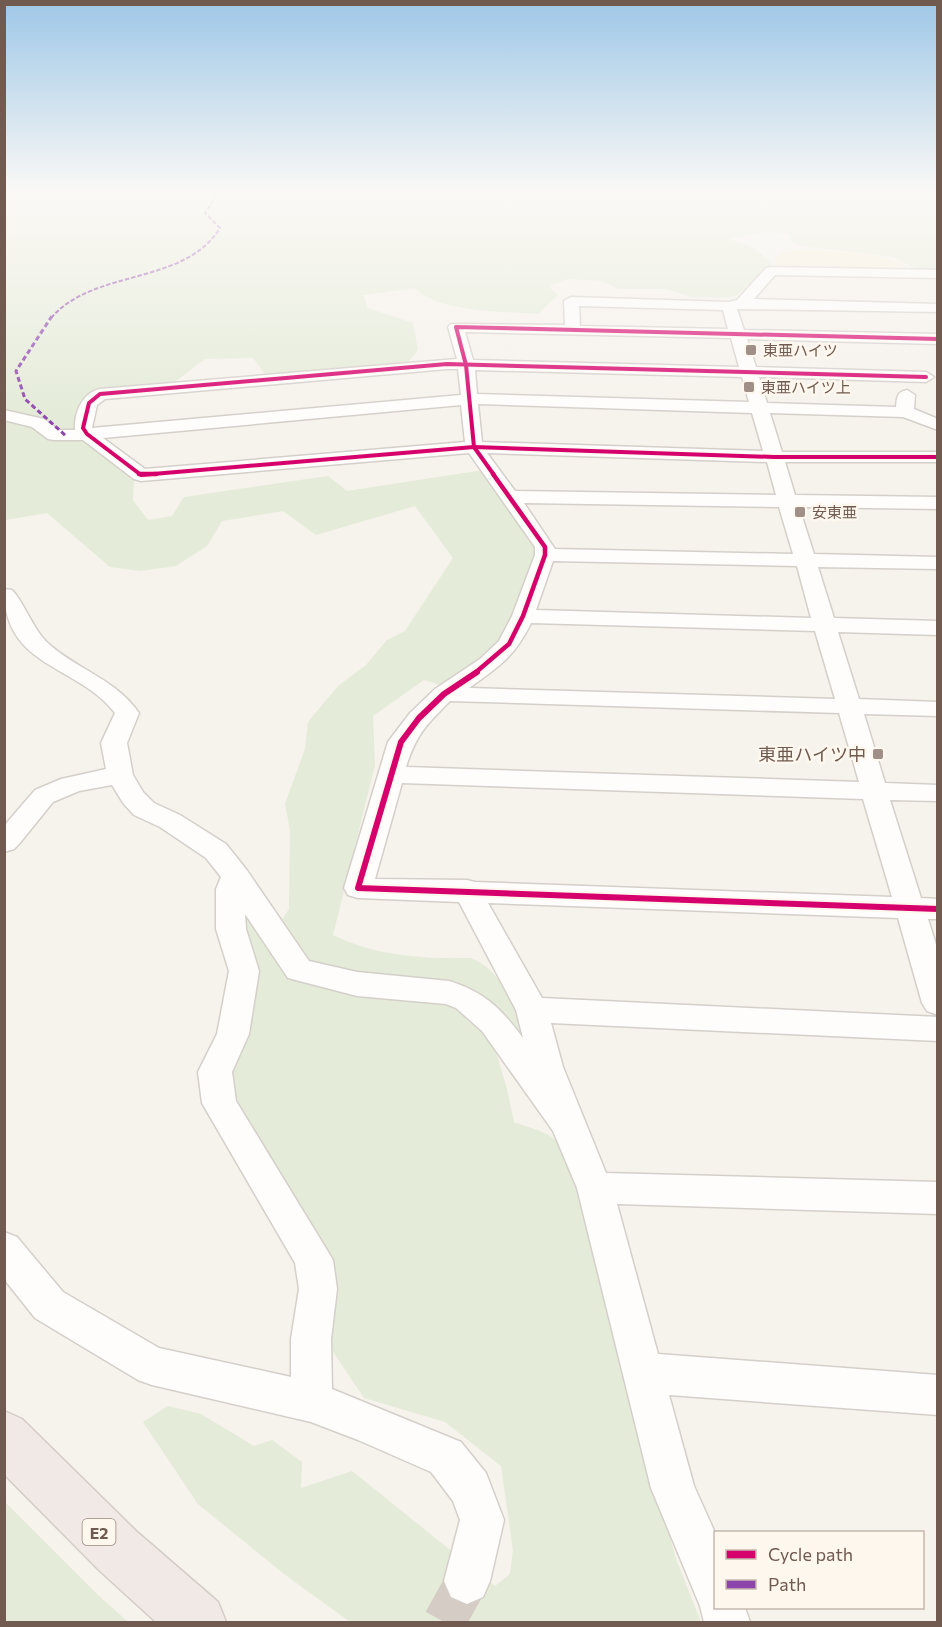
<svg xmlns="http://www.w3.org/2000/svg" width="942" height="1627" font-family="Commissioner,'Noto Sans JP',sans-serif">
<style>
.green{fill:#e4ebd8}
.sand{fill:#f6eed8}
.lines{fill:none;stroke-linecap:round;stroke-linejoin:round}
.minor-tunnel{stroke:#d5ccc5;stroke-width:42;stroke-dasharray:42 21;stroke-linecap:butt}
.minor-casing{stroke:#d5cfca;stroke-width:3}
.highway-casing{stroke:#d4ccc7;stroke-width:3}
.minor{fill:#fefdfc;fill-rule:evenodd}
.highway{fill:#f0e9e5;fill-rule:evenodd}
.quiet-far1{stroke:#8e44ad;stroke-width:2;stroke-dasharray:4.5 2;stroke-linecap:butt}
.quiet{stroke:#8e44ad;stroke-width:3;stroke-dasharray:5 3;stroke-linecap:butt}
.cycleway-far2-casing{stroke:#fdf7ee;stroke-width:6}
.cycleway-far1-casing{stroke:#fdf7ee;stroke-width:8}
.cycleway-casing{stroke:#fdf7ee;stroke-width:10}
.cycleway-far2{stroke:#d6006c;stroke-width:4}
.cycleway-far1{stroke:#d6006c;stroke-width:4.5}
.cycleway{stroke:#d6006c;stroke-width:6}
.poi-dot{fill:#a08f86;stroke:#fdf7ee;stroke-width:2}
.labels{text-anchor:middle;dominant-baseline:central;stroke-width:5;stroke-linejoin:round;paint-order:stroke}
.far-poi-label{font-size:15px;fill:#715a4f;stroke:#fdf7ee;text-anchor:start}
.shield{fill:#fdf7ee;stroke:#9b897f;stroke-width:1.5}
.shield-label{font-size:16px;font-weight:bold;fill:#715a4f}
.poi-label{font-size:18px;fill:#715a4f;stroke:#fdf7ee;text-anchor:end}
</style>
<rect width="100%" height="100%" fill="#f6f2ec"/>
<!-- green -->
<g class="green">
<path d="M4,192H937V271L917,269L893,257L801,246L790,240V234L767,231L729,239L754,248L772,263L738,295L727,298L691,297L666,289H618L602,281L568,279L549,286L558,295L538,314C506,311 437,313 415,288L363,295L368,308L413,323L418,350L407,363L357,369L265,374L253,358L205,359L176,381L97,393L77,427L134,478L133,500L148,520L172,516L184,497L328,476L347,491L490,469L545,555L509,644L444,686L424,680L373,716L375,765L333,935C375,956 423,959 470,958C505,969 522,1022 529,1055L499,1017L307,964L278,926L289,909L290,830L285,804L305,749L308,722L338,686L366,665L387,640L405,631L453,558L415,506L316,535L283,511L222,521L207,546L176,566L140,571L110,567L47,513L5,520Z"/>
<path d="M240,895L293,975L426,997L462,1009L492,1039L507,1089L514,1122C526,1127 547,1131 556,1141C576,1161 586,1223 592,1251L676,1559L701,1622H350L284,1574L198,1504L143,1422L168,1406L201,1414L254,1446L272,1440L302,1462L301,1488L352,1471L495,1586L510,1574L513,1550L501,1466L445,1422L364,1398L329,1346L231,1094L228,1071Z"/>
<polygon points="5,1502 98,1595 128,1622 5,1622"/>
</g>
<!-- sand -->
<path class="sand" d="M803,249C828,251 895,253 910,270L777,268L775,258L785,252Z"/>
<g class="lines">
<!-- minor-tunnel -->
<polyline class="minor-tunnel" points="444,1622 467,1581"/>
<defs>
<path id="minor" d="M771,267L938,270V278L775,275L754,299L938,304V312L737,309L744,330L938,334V344L747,339L756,367L926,372L934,377L926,382L759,377L767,403L896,407C897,397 897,392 907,390L915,395L914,409L938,419V430L903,417L770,413L782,452H938V462H785L795,495L938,497V509L799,507L814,554L938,557V569L818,567L834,618L938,621V635L838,632L859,699L938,702V716L864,714L885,783L938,785V801L890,800L921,898L938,899V919H928L938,951V1015L927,1011L922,1003L898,918L488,903L542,998L938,1017V1041L551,1023L563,1067L606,1173L938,1182V1214L617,1204L658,1354L938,1375V1415L669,1395L694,1486L716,1535V1608H745L750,1622H704L700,1606L651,1488L577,1188L553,1131L482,1031L456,1008L446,1004L357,996L288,978L245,914L246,929L259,971L249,1034L232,1072L236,1101L333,1260L337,1289L331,1339L332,1389L461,1442L486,1473L504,1520L490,1581L483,1597L467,1604L451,1597L444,1581L460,1520L453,1501L431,1472L358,1440L311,1422L152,1385L138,1380L35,1318L4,1279V1232L17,1237L63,1292L159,1348L291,1377V1339L299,1289L295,1263L202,1103L198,1072L217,1034L229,971L216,929V889L221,877L206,858L160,827L134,815L123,803L112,785L79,791L53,802L19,844L14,849L4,852V826L35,790L61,779L106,769L101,743L115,713C78,664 4,669 4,589L12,590L17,596C28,612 36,634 51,646C81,671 116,680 139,713L127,743L133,775L143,792L154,803L180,815L226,844L246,869L309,961L357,972L449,981C485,992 501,1009 523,1038L516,1010L459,902L358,898L348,895L344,888L388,742L410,713L435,689L480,659L499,641L512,616L535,555V547L469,453L141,481L134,479L83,440H54L48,439L32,427L4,420V410L44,419L59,430H75C74,413 82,393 100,389L457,359L448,327L451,324L565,325L564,301L571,297L729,302L737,300L766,268ZM579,306L723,310L728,329L580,326ZM465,332L731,338L739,367L473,360ZM447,369H458L461,395L92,428L97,405L105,399ZM475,370L742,377L749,402L477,394ZM478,404L752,413L763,451L482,442ZM461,405L465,442L145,469L103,438ZM487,453L767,462L776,495L515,491ZM524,503L779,507L793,554L555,549ZM553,561L797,566L811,618L536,610ZM531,623L815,631L835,699L469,688C499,667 515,656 531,623ZM450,701L839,713L859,782L406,767C416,735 426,725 450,701ZM402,783L863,799L892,897L475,882L467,880L375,879Z"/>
<polygon id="highway" points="4,1411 22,1419 137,1532 218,1602 226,1622 156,1622 99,1570 4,1474"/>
</defs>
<!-- minor casing -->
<use href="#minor" class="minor-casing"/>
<!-- highway casing -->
<use href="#highway" class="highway-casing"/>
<!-- minor -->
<use href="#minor" class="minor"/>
<!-- highway -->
<use href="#highway" class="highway"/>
<!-- quiet-far1 -->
<path class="quiet-far1" d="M51,318C94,268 184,286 220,228L205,213L219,192"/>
<!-- quiet -->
<polyline class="quiet" points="52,316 16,371 25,399 66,436"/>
<defs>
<g id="cycleway-far2">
<polyline points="926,377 447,364 100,394 89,403 83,428 87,434 141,475 474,447 774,457 938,457"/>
<polyline points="494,475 474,447 466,365 456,327 938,339"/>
</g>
<g id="cycleway-far1">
<polyline points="139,474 156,474"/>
<polyline points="475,673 509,644 523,616 545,555 545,547 493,474"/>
</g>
<polyline id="cycleway" points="477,672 444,694 419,718 401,742 358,888 938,909"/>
</defs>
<!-- cycleway-far2 casing -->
<use href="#cycleway-far2" class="cycleway-far2-casing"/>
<!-- cycleway-far1 casing -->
<use href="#cycleway-far1" class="cycleway-far1-casing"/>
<!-- cycleway casing -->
<use href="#cycleway" class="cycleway-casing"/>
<!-- cycleway-far2 -->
<use href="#cycleway-far2" class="cycleway-far2"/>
<!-- cycleway-far1 -->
<use href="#cycleway-far1" class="cycleway-far1"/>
<!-- cycleway -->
<use href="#cycleway" class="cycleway"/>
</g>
<!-- sky -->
<linearGradient id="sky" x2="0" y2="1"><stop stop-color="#9ec7e7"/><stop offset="0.46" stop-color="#fbf9f6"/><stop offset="1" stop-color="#fbf9f6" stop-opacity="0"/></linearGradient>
<rect width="942" height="420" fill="url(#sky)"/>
<!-- markers -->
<g class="poi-dot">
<rect x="745" y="344" width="12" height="12" rx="3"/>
<rect x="743" y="381" width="12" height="12" rx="3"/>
<rect x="794" y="506" width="12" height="12" rx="3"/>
<rect x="872" y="748" width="12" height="12" rx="3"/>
</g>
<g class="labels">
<!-- far-poi labels -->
<g class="far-poi-label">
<text x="763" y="350">東亜ハイツ</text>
<text x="761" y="387">東亜ハイツ上</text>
<text x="812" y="512">安東亜</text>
</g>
<!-- shield labels -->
<rect class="shield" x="82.5" y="1519" width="33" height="26" rx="4.5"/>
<g class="shield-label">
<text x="99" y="1532">E2</text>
</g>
<!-- poi labels -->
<g class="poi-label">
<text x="866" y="754">東亜ハイツ中</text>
</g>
</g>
<!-- border -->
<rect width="942" height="1627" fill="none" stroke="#715a4f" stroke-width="12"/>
<!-- legend -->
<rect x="714" y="1531" width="210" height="78" fill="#fdf7ee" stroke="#c5b8ae" stroke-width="1.5"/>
<rect x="726" y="1550" width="30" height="9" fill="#d6006c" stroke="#c5b8ae" stroke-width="1.5"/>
<text x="768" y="1561" font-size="18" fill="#715a4f">Cycle path</text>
<rect x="726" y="1580" width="30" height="9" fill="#8e44ad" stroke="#c5b8ae" stroke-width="1.5"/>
<text x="768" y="1591" font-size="18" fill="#715a4f">Path</text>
</svg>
